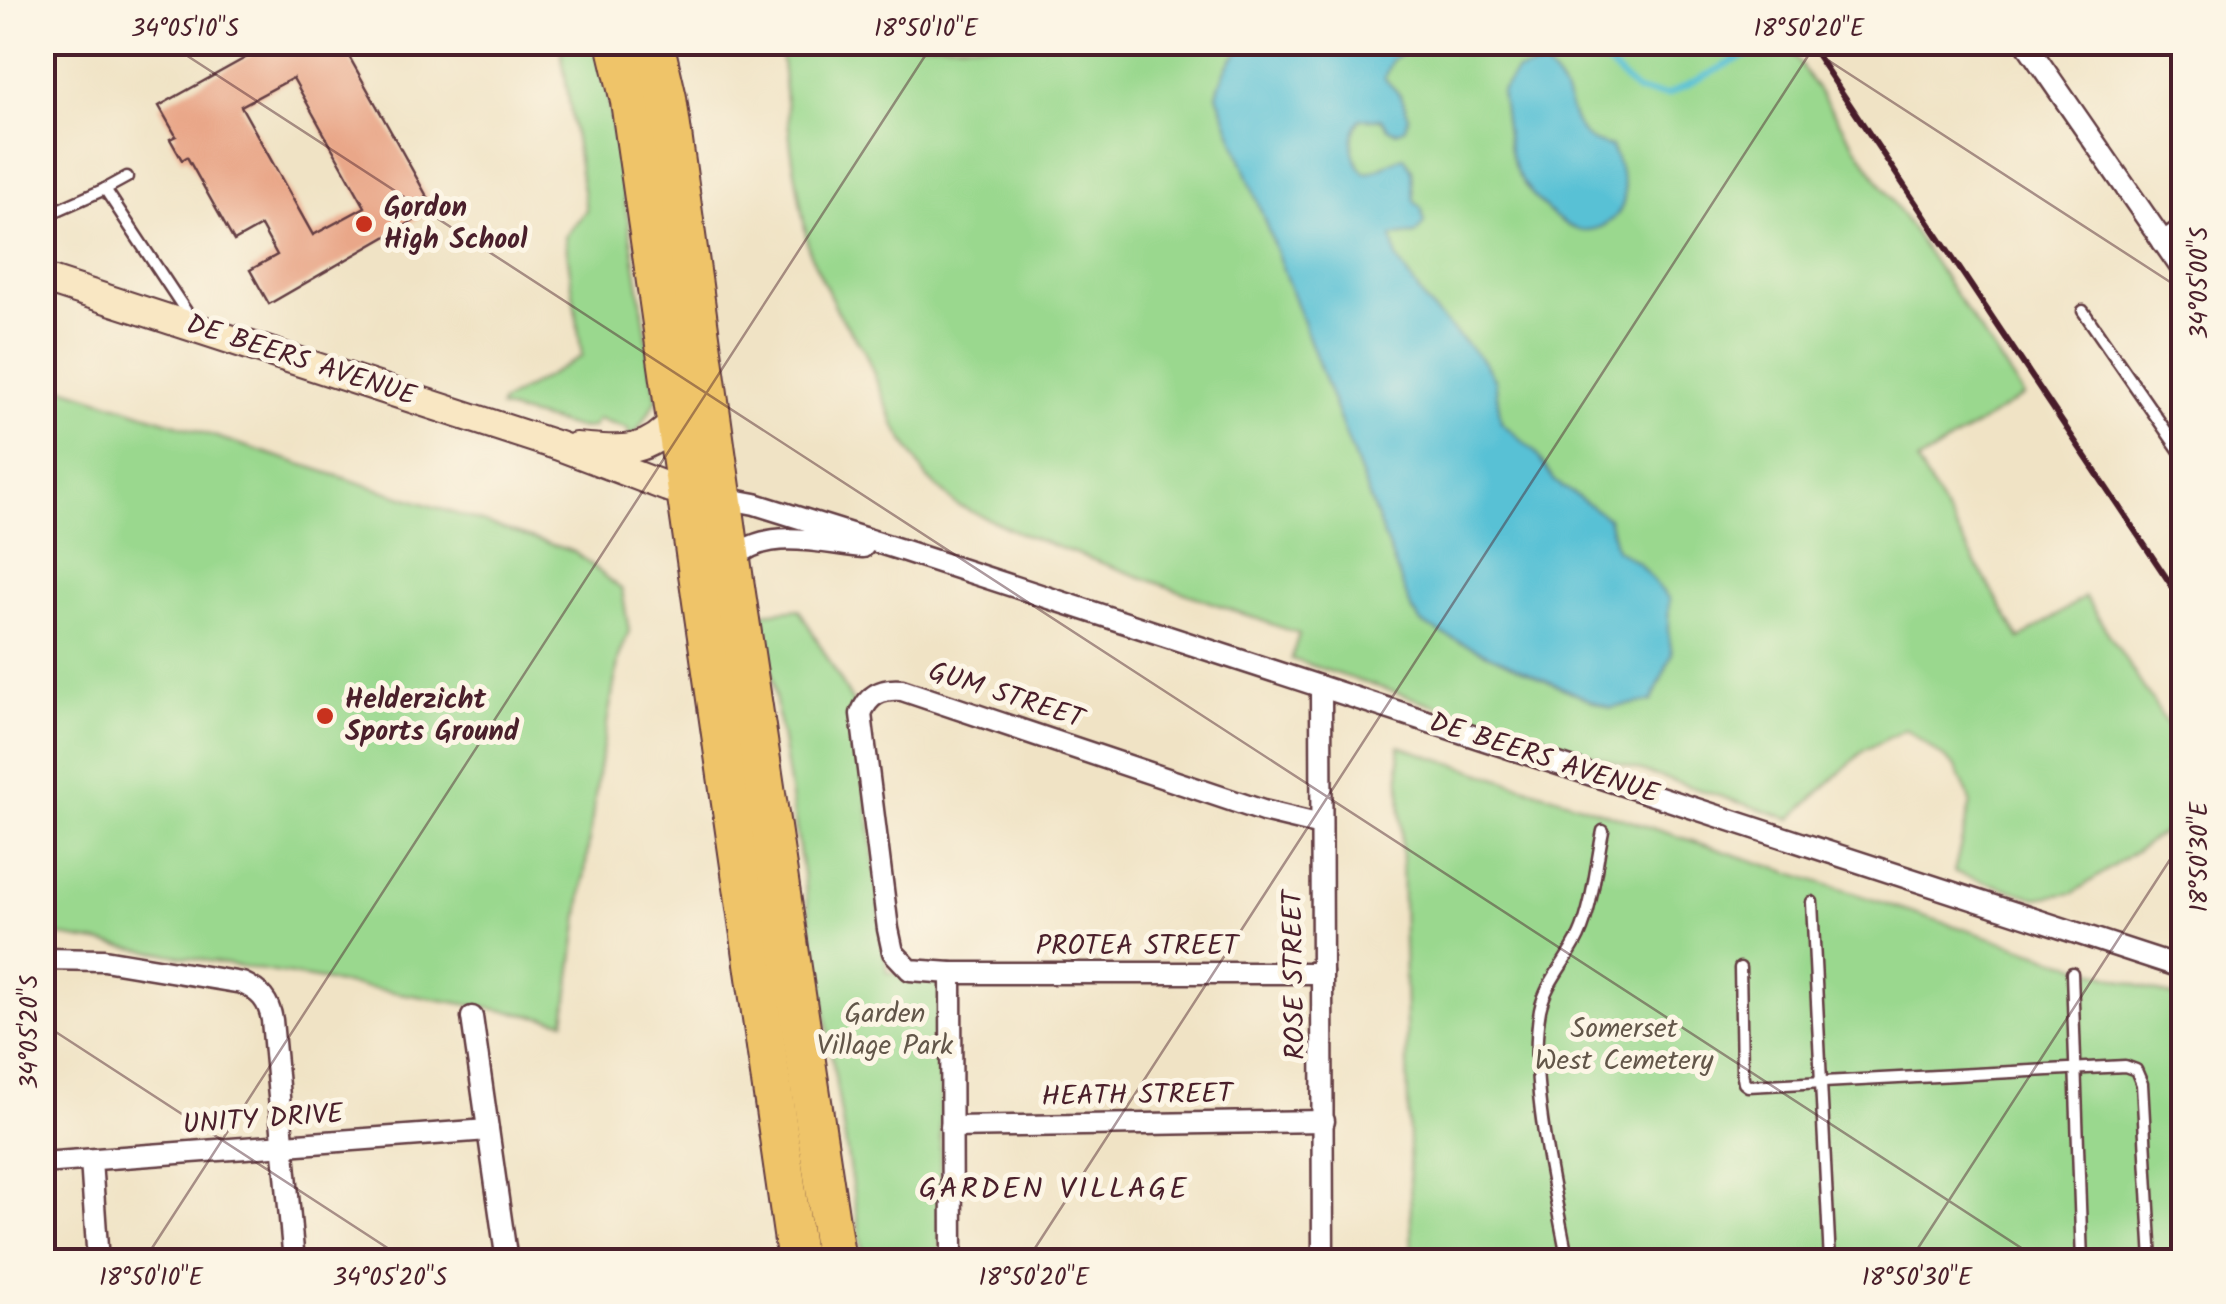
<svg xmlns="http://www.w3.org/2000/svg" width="2226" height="1304" font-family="Kalam,sans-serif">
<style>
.green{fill:#9ad88e;stroke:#727c5c;stroke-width:2.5}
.water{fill:#58c1d5;stroke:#517080;stroke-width:2.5}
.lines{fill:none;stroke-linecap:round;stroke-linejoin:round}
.stream{stroke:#58c1d5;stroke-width:6}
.building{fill:#e9a789;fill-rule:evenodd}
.lane-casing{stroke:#633c42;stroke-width:15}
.street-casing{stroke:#633c42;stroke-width:25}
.secondary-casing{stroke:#633c42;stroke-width:32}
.highway-casing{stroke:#633c42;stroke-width:42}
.lane{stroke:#fff;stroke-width:10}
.street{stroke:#fff;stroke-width:20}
.secondary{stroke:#f9e7c3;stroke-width:28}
.highway{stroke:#efc469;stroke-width:38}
.rail{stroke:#4a1f2b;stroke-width:6}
.ticks{fill:none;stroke:#4a1f2b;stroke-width:2.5;stroke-opacity:0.45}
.poi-dot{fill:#c8321e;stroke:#fcf5e5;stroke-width:4}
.labels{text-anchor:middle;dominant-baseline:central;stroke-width:10;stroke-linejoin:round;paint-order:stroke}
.poi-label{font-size:28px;font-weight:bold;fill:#4a1f2b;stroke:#fcf5e5;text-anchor:start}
.street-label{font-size:28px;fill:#4a1f2b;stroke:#fcf5e5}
.park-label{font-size:28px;fill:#625649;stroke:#fcf5e5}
.neighbourhood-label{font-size:30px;letter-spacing:2.5px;fill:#4a1f2b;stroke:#fcf5e5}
.neatline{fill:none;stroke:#4a1f2b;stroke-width:4}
.ticks-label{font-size:25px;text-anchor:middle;fill:#4a1f2b}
</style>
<rect width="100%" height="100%" fill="#fcf5e5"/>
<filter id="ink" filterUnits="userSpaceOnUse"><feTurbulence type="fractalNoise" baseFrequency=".01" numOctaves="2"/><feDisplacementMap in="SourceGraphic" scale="20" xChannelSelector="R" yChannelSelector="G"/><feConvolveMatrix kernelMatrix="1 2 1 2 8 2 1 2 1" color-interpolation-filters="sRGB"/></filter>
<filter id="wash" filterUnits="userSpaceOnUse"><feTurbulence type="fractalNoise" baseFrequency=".0048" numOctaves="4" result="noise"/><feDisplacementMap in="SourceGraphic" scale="40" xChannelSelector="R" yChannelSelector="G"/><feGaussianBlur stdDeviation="2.25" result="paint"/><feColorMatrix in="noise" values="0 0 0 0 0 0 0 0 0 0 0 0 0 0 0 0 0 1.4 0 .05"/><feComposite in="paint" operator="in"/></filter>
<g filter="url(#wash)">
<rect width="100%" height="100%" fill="#f0e3c5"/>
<!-- green -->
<g class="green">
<polygon points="560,43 594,43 608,94 657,400 630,442 628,429 597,419 593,427 582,429 500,408 501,403 582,356 565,237 586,210"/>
<polygon points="780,43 1786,43 2024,396 1917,462 2020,639 2085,597 2183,749 2183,819 2073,893 2036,898 1954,872 1971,802 1956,767 1906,729 1863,751 1791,819 1291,659 1299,634 1024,535 957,505 927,478 895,426 864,350 840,316 809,252 791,148"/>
<polygon points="42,381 575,552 622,590 629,631 619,657 598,774 565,1021 43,933"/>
<polygon points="799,609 857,709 887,972 941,984 940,1261 864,1261 762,613"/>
<polygon points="1399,746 2183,1000 2183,1261 1412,1261"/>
</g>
<!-- water -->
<g class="water">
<path d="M1248,43H1396L1400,55L1392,60L1384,78L1401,96L1409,116L1405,128L1397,132L1389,129L1381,119H1360C1349,137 1349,156 1365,173C1378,172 1390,160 1404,157L1412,170L1414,201L1422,209L1424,223L1415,234L1392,236L1397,259L1427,304L1485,363L1495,381L1501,422L1534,451L1555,481L1608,518L1616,549L1638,563L1669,599L1668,630L1672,654L1652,701L1610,708L1592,701L1438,632L1422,623L1411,608L1217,95C1221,76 1232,54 1248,43Z"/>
<path d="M1543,66C1574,88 1566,121 1587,138C1592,142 1604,145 1611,147C1623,173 1636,206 1606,224C1599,229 1585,232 1576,229C1556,222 1530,195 1519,176C1506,152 1506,118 1501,92L1517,71Z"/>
</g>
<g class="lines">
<!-- stream -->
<g class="stream">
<polyline points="1585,42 1637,92 1667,95 1772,42"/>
<polyline points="1398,48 1421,42"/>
</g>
</g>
<g id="blocks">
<!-- building -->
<path class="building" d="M274,42H341L434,209L269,304L250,270L277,255L261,226L234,241L187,157L182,160L170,139L176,136L159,106ZM293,78L365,207L313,235L241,106Z"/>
</g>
</g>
<g filter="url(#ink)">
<use href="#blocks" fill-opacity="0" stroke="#633c42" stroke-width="2.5"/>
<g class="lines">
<defs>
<g id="lane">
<polyline points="105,189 127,177"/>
<polyline points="42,217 105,189 191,319"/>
<polyline points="2083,311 2184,457"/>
<polyline points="1812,902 1830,1262"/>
<polyline points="1740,968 1742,1071 1744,1083 1748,1086 2125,1066 2136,1070 2142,1084 2152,1262"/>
<polyline points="2072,973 2082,1262"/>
<path d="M1568,1262C1555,1191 1527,1080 1540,1010C1546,982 1567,961 1579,936C1593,905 1596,864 1603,831"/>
</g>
<g id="street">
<polyline points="2025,42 2184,272"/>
<polyline points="2163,242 2184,228"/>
<polyline points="723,498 755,504 905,551 2184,968"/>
<path d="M731,560C767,526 819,543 863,547"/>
<polyline points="1321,687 1323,1262"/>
<path d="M1321,825L1263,811L902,690C882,688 868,695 861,714L888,929L893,952L910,970L951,973H1322"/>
<path d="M42,959L104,960L242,983C260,991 269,1001 272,1020L294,1262"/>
<polyline points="951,973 952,1262"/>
<polyline points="472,1017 507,1262"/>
<polyline points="951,1127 1324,1121"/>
<polyline points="91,1160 98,1262"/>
<polyline points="42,1163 488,1130"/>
</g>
<g id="secondary">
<polyline points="42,278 559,446 667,487 702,494"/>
<path d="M576,447C619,450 645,456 675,421"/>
</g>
<g id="highway">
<polyline points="616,42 630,101 797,1262"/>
<polyline points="654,42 667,98 731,560 836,1262"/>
</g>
</defs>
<!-- lane casing -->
<use href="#lane" class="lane-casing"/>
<!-- street casing -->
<use href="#street" class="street-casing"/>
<!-- secondary casing -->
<use href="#secondary" class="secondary-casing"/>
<!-- highway casing -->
<use href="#highway" class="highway-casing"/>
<!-- lane -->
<use href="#lane" class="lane"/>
<!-- street -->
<use href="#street" class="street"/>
<!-- secondary -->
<use href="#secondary" class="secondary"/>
<!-- highway -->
<use href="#highway" class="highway"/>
<!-- rail -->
<polyline class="rail" points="1808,42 2184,604"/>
</g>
</g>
<!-- ticks -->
<path class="ticks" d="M166,42L2043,1262M1800,42L2184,291M42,56L51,42M42,1023L409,1262M143,1262L934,42M1026,1262L1817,42M1909,1262L2184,838"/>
<!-- markers -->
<g class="poi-dot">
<circle cx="364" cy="224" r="10"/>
<circle cx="325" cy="716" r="10"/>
</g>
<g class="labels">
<!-- poi labels -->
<g class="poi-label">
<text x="384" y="208">Gordon<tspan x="384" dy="32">High School</tspan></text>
<text x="345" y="700">Helderzicht<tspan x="345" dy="32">Sports Ground</tspan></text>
</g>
<!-- street labels -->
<g class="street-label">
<text transform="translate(301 361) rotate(18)">DE BEERS AVENUE</text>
<text transform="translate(1006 696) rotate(18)">GUM STREET</text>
<text transform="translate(1544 759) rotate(18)">DE BEERS AVENUE</text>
<text x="1137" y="946">PROTEA STREET</text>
<text transform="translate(1295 975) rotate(-91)">ROSE STREET</text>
<text transform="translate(1137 1096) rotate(-1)">HEATH STREET</text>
<text transform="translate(263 1120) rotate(-4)">UNITY DRIVE</text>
</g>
<!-- park labels -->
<g class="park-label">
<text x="885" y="1014">Garden<tspan x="885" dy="32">Village Park</tspan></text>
<text x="1624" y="1029">Somerset<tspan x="1624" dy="32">West Cemetery</tspan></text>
</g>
<!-- neighbourhood labels -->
<g class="neighbourhood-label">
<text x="1054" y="1190">GARDEN VILLAGE</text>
</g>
</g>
<!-- margin -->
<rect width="2226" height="1304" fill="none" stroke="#fcf5e5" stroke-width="110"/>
<rect x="55" y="55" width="2116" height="1194" class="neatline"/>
<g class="ticks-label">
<text x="185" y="36">34°05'10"S</text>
<text x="926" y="36">18°50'10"E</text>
<text x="1809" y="36">18°50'20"E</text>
<text transform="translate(2198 283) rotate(-90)" y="9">34°05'00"S</text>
<text transform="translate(2198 857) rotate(-90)" y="9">18°50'30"E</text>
<text transform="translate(28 1032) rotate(-90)" y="9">34°05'20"S</text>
<text x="151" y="1285">18°50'10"E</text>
<text x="390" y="1285">34°05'20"S</text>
<text x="1034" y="1285">18°50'20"E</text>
<text x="1917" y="1285">18°50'30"E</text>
</g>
</svg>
